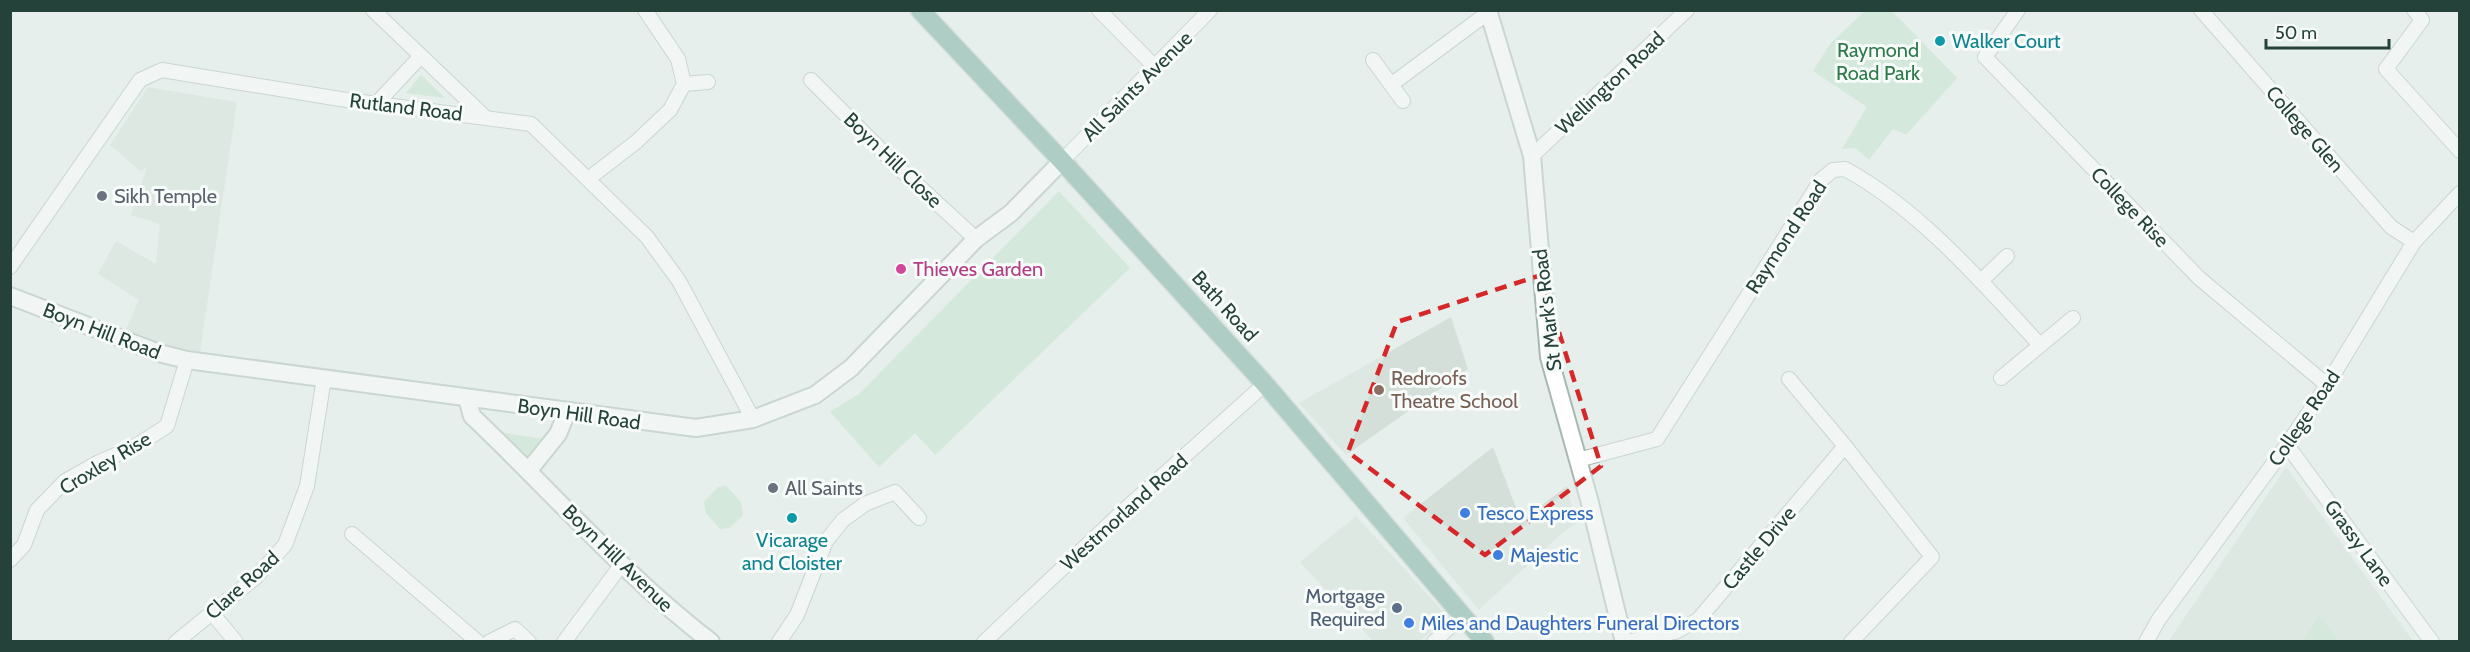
<svg xmlns="http://www.w3.org/2000/svg" width="2470" height="652" font-family="Cabin,sans-serif">
<style>
.built{fill:#d4dfda}
.green{fill:#bfe0c8}
.lines{fill:none;stroke-linecap:round;stroke-linejoin:round}
.minor-casing{stroke:#a8b8b2;stroke-width:16}
.tertiary-casing{stroke:#a8b8b2;stroke-width:20}
.primary-casing{stroke:#c2cac8;stroke-width:21}
.minor{stroke:#fff;stroke-width:14}
.tertiary{stroke:#fff;stroke-width:16}
.primary{stroke:#6aa596;stroke-width:18}
.marked{fill:none;stroke:#d62828;stroke-width:4.5;stroke-dasharray:12 8;stroke-linejoin:round}
.culture-dot{fill:#0f9aa8;stroke:#f7fbf9;stroke-width:2}
.worship-dot{fill:#6b7280;stroke:#f7fbf9;stroke-width:2}
.hotel-dot{fill:#d1479c;stroke:#f7fbf9;stroke-width:2}
.education-dot{fill:#8d6e63;stroke:#f7fbf9;stroke-width:2}
.shop-dot{fill:#3f7fe0;stroke:#f7fbf9;stroke-width:2}
.service-dot{fill:#5c6f8a;stroke:#f7fbf9;stroke-width:2}
.labels{text-anchor:middle;dominant-baseline:central;stroke-width:6;stroke-linejoin:round;paint-order:stroke}
.culture-label{font-size:20px;fill:#0d838f;stroke:#f7fbf9;text-anchor:start}
.park-label{font-size:20px;fill:#2d7a4b;stroke:#f7fbf9}
.street-label{font-size:20px;fill:#24423a;stroke:#f7fbf9}
.worship-label{font-size:20px;fill:#5b616d;stroke:#f7fbf9;text-anchor:start}
.hotel-label{font-size:20px;fill:#b23c85;stroke:#f7fbf9;text-anchor:start}
.education-label{font-size:20px;fill:#785e54;stroke:#f7fbf9;text-anchor:start}
.shop-label{font-size:20px;fill:#366cbe;stroke:#f7fbf9;text-anchor:start}
.service-label{font-size:20px;fill:#4e5e75;stroke:#f7fbf9;text-anchor:end}
</style>
<rect width="100%" height="100%" fill="#e6efeb"/>
<!-- built -->
<g class="built">
<polygon points="148,87 237,102 199,359 124,334 139,300 98,274 116,241 156,264 160,224 131,215 147,167 140,171 110,145"/>
<polygon points="1451,317 1468,369 1346,455 1299,403"/>
<polygon points="1493,447 1521,521 1567,486 1576,524 1563,532 1479,610 1403,518"/>
<polygon points="2286,467 2413,641 2168,642"/>
<polygon points="1356,516 1447,616 1420,641 1373,641 1300,562"/>
</g>
<!-- green -->
<g class="green">
<polygon points="1865,11 1892,11 1957,78 1906,135 1893,129 1869,160 1856,148 1842,149 1867,107 1813,71 1831,43"/>
<polygon points="421,75 445,98 406,93"/>
<polygon points="1059,191 1130,268 935,455 915,433 879,467 830,412 859,394"/>
<polygon points="498,432 551,440 533,464"/>
<polygon points="726,486 741,502 743,515 730,528 720,529 706,513 704,502 718,487"/>
<polygon points="2319,616 2339,641 2303,641"/>
</g>
<g class="lines">
<defs>
<g id="minor">
<polyline points="373,10 485,117"/>
<polyline points="1099,10 1155,67"/>
<polyline points="2018,10 1985,57 2199,278 2327,385"/>
<polyline points="2201,10 2391,227 2414,242"/>
<polyline points="2414,10 2422,20 2386,69 2460,151"/>
<polyline points="1373,60 1403,101"/>
<polyline points="811,80 900,169 976,239"/>
<polyline points="684,84 708,82"/>
<polyline points="1392,84 1489,12"/>
<polyline points="377,103 421,56"/>
<polyline points="1532,156 1687,10"/>
<polyline points="1062,161 1210,10"/>
<polyline points="588,179 636,142 670,110 684,84 678,59 645,10"/>
<polyline points="10,267 140,80 162,70 340,99 531,124 647,237 679,281 753,419"/>
<polyline points="1981,281 2007,256"/>
<polyline points="2001,378 2073,318"/>
<polyline points="1789,379 1845,446"/>
<polyline points="2287,445 2432,642"/>
<path d="M1578,460L1657,439L1821,180L1833,170L1845,169C1919,209 1983,283 2040,345"/>
<polyline points="352,534 478,642"/>
<polyline points="10,560 24,545 37,510 65,481 99,462 134,447 167,426 187,360"/>
<polyline points="212,613 236,642"/>
<polyline points="176,642 256,577 285,545 307,486 324,378"/>
<polyline points="489,642 515,629 529,642"/>
<polyline points="564,642 622,564"/>
<polyline points="779,642 797,615 826,541 843,520 865,504 895,492 919,518"/>
<polyline points="984,642 1123,511 1265,384"/>
<polyline points="1434,642 1463,614"/>
<polyline points="1626,642 1675,632 1698,620 1845,446 1932,557 1851,642"/>
<polyline points="2146,642 2159,619 2287,445 2327,385 2414,242 2460,193"/>
</g>
<g id="tertiary">
<polyline points="1488,10 1532,156 1549,357 1589,499 1624,642"/>
<polyline points="10,296 159,353 187,360 696,428 753,419 815,395 851,368 976,239 1011,213 1062,161"/>
<path d="M467,398L472,416C552,492 624,575 711,642"/>
<polyline points="529,470 558,434 567,412"/>
</g>
<polyline id="primary" points="920,10 1062,161 1265,384 1485,642"/>
</defs>
<!-- minor casing -->
<use href="#minor" class="minor-casing"/>
<!-- tertiary casing -->
<use href="#tertiary" class="tertiary-casing"/>
<!-- primary casing -->
<use href="#primary" class="primary-casing"/>
<!-- minor -->
<use href="#minor" class="minor"/>
<!-- tertiary -->
<use href="#tertiary" class="tertiary"/>
<!-- primary -->
<use href="#primary" class="primary"/>
</g>
<!-- marked area -->
<path d="M0 0H2470V652H0ZM1541,275L1601,466L1485,555L1348,452L1397,322Z" fill="#e6efeb" fill-opacity=".55" fill-rule="evenodd"/>
<path class="marked" d="M1541,275L1601,466L1485,555L1348,452L1397,322Z"/>
<!-- markers -->
<g class="culture-dot">
<circle cx="1940" cy="41" r="6"/>
<circle cx="792" cy="518" r="6"/>
</g>
<g class="worship-dot">
<circle cx="102" cy="196" r="6"/>
<circle cx="773" cy="488" r="6"/>
</g>
<circle class="hotel-dot" cx="901" cy="269" r="6"/>
<circle class="education-dot" cx="1379" cy="390" r="6"/>
<g class="shop-dot">
<circle cx="1465" cy="513" r="6"/>
<circle cx="1498" cy="555" r="6"/>
<circle cx="1409" cy="623" r="6"/>
</g>
<circle class="service-dot" cx="1397" cy="608" r="6"/>
<g class="labels">
<!-- culture labels -->
<g class="culture-label">
<text x="1952" y="41">Walker Court</text>
<text x="792" y="540" text-anchor="middle">Vicarage<tspan x="792" dy="23">and Cloister</tspan></text>
</g>
<!-- park labels -->
<g class="park-label">
<text x="1878" y="50">Raymond<tspan x="1878" dy="23">Road Park</tspan></text>
</g>
<!-- street labels -->
<g class="street-label">
<text transform="translate(1610 83) rotate(-43)">Wellington Road</text>
<text transform="translate(1137 86) rotate(-45)">All Saints Avenue</text>
<text transform="translate(406 107) rotate(7)">Rutland Road</text>
<text transform="translate(2305 129) rotate(49)">College Glen</text>
<text transform="translate(893 160) rotate(44)">Boyn Hill Close</text>
<text transform="translate(2130 207) rotate(46)">College Rise</text>
<text transform="translate(1786 237) rotate(-57)">Raymond Road</text>
<text transform="translate(1225 306) rotate(48)">Bath Road</text>
<text transform="translate(1547 310) rotate(-97)">St Mark's Road</text>
<text transform="translate(102 331) rotate(21)">Boyn Hill Road</text>
<text transform="translate(579 414) rotate(8)">Boyn Hill Road</text>
<text transform="translate(2304 418) rotate(-56)">College Road</text>
<text transform="translate(105 463) rotate(-31)">Croxley Rise</text>
<text transform="translate(1124 512) rotate(-42)">Westmorland Road</text>
<text transform="translate(2359 543) rotate(54)">Grassy Lane</text>
<text transform="translate(1759 548) rotate(-50)">Castle Drive</text>
<text transform="translate(618 558) rotate(44)">Boyn Hill Avenue</text>
<text transform="translate(242 585) rotate(-42)">Clare Road</text>
</g>
<!-- worship labels -->
<g class="worship-label">
<text x="114" y="196">Sikh Temple</text>
<text x="785" y="488">All Saints</text>
</g>
<!-- hotel labels -->
<g class="hotel-label">
<text x="913" y="269">Thieves Garden</text>
</g>
<!-- education labels -->
<g class="education-label">
<text x="1391" y="378">Redroofs<tspan x="1391" dy="23">Theatre School</tspan></text>
</g>
<!-- shop labels -->
<g class="shop-label">
<text x="1477" y="513">Tesco Express</text>
<text x="1510" y="555">Majestic</text>
<text x="1421" y="623">Miles and Daughters Funeral Directors</text>
</g>
<!-- service labels -->
<g class="service-label">
<text x="1385" y="596">Mortgage<tspan x="1385" dy="23">Required</tspan></text>
</g>
</g>
<!-- border -->
<rect width="2470" height="652" fill="none" stroke="#24423a" stroke-width="24"/>
<!-- scale -->
<path d="M2266 39v9h123v-9" fill="none" stroke="#24423a" stroke-width="3"/>
<text x="2275" y="39" font-size="18" fill="#24423a" stroke="#f7fbf9" stroke-width="4.5" paint-order="stroke">50 m</text>
</svg>
